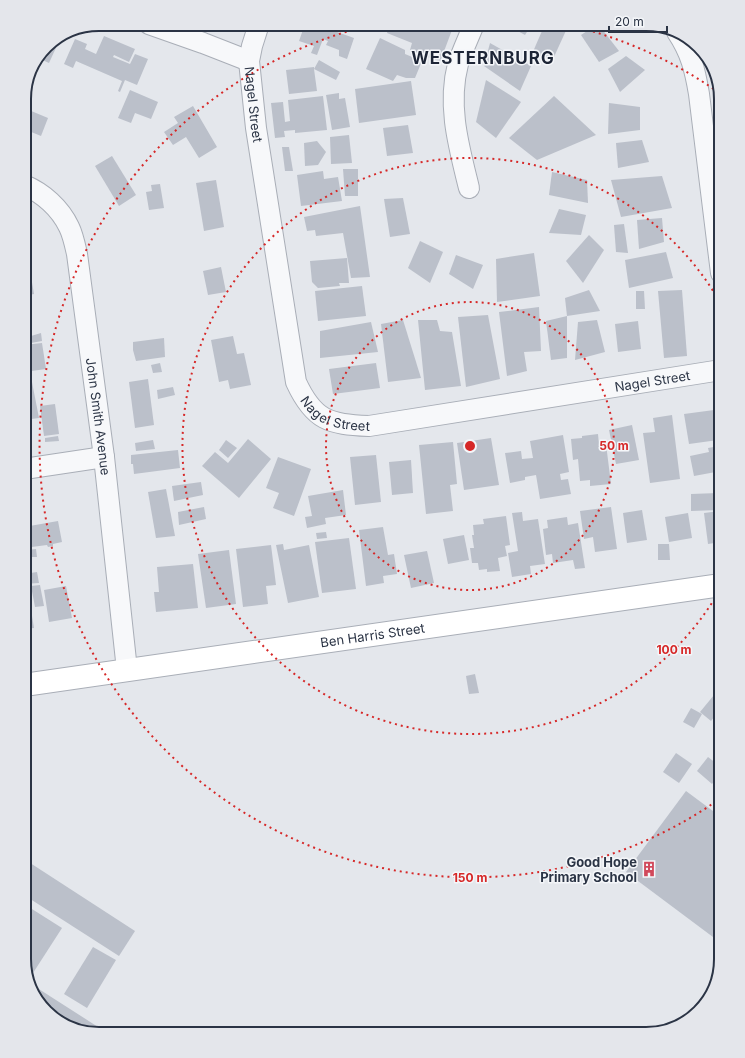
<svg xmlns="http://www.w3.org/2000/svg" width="745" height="1058" font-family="Inter,sans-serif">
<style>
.building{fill:#bbc0ca}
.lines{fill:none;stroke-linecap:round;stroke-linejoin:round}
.street-casing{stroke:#a9aeb7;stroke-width:22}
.secondary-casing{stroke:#a9aeb7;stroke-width:24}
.street{stroke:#f7f8fa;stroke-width:20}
.secondary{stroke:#fff;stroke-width:22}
.ring{fill:none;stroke:#d62828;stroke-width:2;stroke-dasharray:2 4}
.labels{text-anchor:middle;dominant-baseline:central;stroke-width:3;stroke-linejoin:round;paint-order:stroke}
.street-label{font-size:13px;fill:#2b3445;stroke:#f4f6f9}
.poi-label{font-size:13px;font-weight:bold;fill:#2b3445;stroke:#f4f6f9;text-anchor:end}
.district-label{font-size:17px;font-weight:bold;letter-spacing:1px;fill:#1d2536;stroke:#f4f6f9}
.rim{fill:none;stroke:#2b3445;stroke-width:2}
.centre{fill:#d62828;stroke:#f4f6f9;stroke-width:2}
.ring-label{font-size:12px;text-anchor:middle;font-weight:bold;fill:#d62828;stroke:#f4f6f9;stroke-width:3;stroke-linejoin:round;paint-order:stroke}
</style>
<rect width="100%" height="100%" fill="#e4e7ec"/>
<!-- building -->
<g class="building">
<polygon points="305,24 324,24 323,27 354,38 347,59 339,56 339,50 326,45 328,41 323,39 317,55 311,53 314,46 299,41"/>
<polygon points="390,24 439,24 452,30 440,62 410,50 412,43 387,33"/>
<polygon points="505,24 532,24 525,35"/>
<polygon points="545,24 569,24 553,59 532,54"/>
<polygon points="598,24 619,51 599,62 581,35"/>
<polygon points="104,36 135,49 129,62 114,55 113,57 130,64 135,54 148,59 137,85 125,80 120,92 118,91 122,81 76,61 73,68 64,64 75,39 87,44 85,49 96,54"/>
<polygon points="380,38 405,50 405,54 422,61 415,78 406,78 397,75 393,81 366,69"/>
<polygon points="60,39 49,63 38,58 49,43"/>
<polygon points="490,43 531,66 520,91 484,66"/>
<polygon points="626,56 645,70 620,92 608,69"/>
<polygon points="319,60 340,72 336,80 314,69 317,91 289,94 286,70 314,67 314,69"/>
<polygon points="486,80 521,102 496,138 476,122"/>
<polygon points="411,81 416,115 359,123 355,89"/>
<polygon points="130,90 158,102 151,119 135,113 131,123 118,118"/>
<polygon points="339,93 339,99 345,98 350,127 332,130 326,95"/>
<polygon points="323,96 327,130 295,133 295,130 284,131 285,137 275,138 271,103 283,102 285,122 290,121 288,100"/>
<polygon points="554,96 596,135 537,160 509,138"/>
<polygon points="609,103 640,107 640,130 608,134"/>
<polygon points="193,106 217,147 199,158 186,137 173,145 164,132 178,123 174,117"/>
<polygon points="24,108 48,118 41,136 24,129"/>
<polygon points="408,125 413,153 387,156 383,128"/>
<polygon points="349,135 352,163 331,164 330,137"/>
<polygon points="642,140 649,162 618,168 616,143"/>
<polygon points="317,141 326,152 318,165 305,166 304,143"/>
<polygon points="282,147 289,147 293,171 285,171"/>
<polygon points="112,156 136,195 119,206 95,166"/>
<polygon points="343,169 358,169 358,196 345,196"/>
<polygon points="323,171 324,179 338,177 342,201 301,206 297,175"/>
<polygon points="552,172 587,180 588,203 549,195"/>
<polygon points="662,176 672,208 621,217 611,180"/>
<polygon points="216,180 224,227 204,231 196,183"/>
<polygon points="160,184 164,208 149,210 146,192 152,191 151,185"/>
<polygon points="403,198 410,234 390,237 384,199"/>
<polygon points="360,206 370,277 351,278 343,233 316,236 315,230 307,231 304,217"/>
<polygon points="559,209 586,215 581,235 549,233"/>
<polygon points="662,218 664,242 639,249 637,220"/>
<polygon points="624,224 628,253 616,252 614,225"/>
<polygon points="589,235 604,250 583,283 566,261"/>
<polygon points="420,241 443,252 430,283 408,268"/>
<polygon points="666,252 673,278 629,288 625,260"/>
<polygon points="534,253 540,296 497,302 496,259"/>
<polygon points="456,255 483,265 473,289 449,274"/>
<polygon points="347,258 349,283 339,283 340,286 318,288 312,282 310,261"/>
<polygon points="29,265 34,294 24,296 24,266"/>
<polygon points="221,267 226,292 208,295 203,271"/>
<polygon points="362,286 366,316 318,321 315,291"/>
<polygon points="589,290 600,311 567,316 565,298"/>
<polygon points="682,290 687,356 664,358 658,291"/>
<polygon points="636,291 644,291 645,309 636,309"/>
<polygon points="539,307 541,351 524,352 527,371 507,376 499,312"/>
<polygon points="488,315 500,379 466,387 458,317"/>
<polygon points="567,316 567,358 551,360 546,321"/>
<polygon points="24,318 28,318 30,331 24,332"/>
<polygon points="403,320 421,378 388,382 381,324"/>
<polygon points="418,320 437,320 440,331 452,332 461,386 425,390"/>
<polygon points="597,320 605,352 575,360 578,322"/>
<polygon points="638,321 641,349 618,352 615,324"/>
<polygon points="371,322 378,352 320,358 320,331"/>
<polygon points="41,333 42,341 31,343 31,336"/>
<polygon points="233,336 237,354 244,353 251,385 230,389 228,380 219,382 211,340"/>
<polygon points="164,338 165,357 136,361 133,350 133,342"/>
<polygon points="42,343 46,369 24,372 24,345"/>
<polygon points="160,363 162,372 153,373 151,365"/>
<polygon points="376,363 380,388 333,394 329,369"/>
<polygon points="31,377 39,418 24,420 24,378"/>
<polygon points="148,379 154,425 135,428 129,382"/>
<polygon points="173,387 175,395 158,399 157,390"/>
<polygon points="55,404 59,434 44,436 40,406"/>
<polygon points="714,410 718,440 689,444 684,414"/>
<polygon points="672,415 680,479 650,483 643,433 655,432 653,418"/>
<polygon points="632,425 639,460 616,464 609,430"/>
<polygon points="598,434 599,445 606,444 611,484 590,486 590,480 580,481 578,459 573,460 571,439 582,438 582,436"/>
<polygon points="563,435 569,472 560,474 561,480 568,479 571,494 540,499 536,475 525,477 525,480 510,483 505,453 521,451 522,459 533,458 530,441"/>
<polygon points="58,436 59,441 45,442 45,438"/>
<polygon points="491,438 499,485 464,490 457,443"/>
<polygon points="248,439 271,459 239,498 202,466 215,452 228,463"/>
<polygon points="153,440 155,449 136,451 135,443"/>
<polygon points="226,440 237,448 228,458 219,450"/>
<polygon points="453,442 457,484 450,485 453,511 426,514 419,445"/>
<polygon points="719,446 721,455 721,471 694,476 690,456 709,452 708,448"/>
<polygon points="178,450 180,468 134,474 133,464 131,464 131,455"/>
<polygon points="376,455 381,502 355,505 350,457"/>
<polygon points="278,457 311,469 294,516 273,508 279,493 266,488"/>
<polygon points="411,460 413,493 392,495 389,462"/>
<polygon points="201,482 203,495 174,501 172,486"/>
<polygon points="166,489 175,536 156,538 148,492"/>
<polygon points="343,490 346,515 325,518 326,524 307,528 305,517 312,516 308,496"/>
<polygon points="718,493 719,510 691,511 691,494"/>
<polygon points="204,507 206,519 179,525 178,512"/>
<polygon points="611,507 617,549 595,552 593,537 584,539 580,511"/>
<polygon points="642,510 647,540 627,543 623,513"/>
<polygon points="720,511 721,542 708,544 704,513"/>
<polygon points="522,512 523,521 538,519 545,564 530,566 531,574 512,577 508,553 518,551 512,513"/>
<polygon points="688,513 692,538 669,542 665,517"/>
<polygon points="506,516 510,545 505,546 507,556 498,558 500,571 487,572 487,569 479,570 478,563 472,563 470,548 474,548 472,535 474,535 473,525 484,524 483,519"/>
<polygon points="567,517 568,525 578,523 585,568 575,569 573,560 553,563 552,554 546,555 543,529 548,528 547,520"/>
<polygon points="58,521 62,542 53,544 53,546 48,547 47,545 24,548 24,527"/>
<polygon points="383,527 388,555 394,554 397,574 383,576 384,583 366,586 359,530"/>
<polygon points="326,532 327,538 317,539 316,533"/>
<polygon points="464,535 469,560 448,564 443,539"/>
<polygon points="349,538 356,589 322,593 315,542"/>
<polygon points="283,544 284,550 309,545 319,597 288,603 276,545"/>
<polygon points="658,544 669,544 670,560 658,560"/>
<polygon points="271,545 276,585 266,586 268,604 243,607 236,549"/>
<polygon points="36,549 37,557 28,557 26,550"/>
<polygon points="229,550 236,604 206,608 198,554"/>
<polygon points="427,551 434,583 411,588 404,555"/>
<polygon points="193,564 198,608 156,612 154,592 159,592 157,567"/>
<polygon points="37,572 39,583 24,584 24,574"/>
<polygon points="40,585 44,606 35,607 31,586"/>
<polygon points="66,586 72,618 49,622 44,590"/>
<polygon points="24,610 31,610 34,628 24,629"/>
<polygon points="475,674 479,693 469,694 466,676"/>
<polygon points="714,695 721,701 721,708 711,721 700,712"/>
<polygon points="691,708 702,714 694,728 683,722"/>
<polygon points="676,753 692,764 679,783 663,772"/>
<polygon points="708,757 721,767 721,773 712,784 697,771"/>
<polygon points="721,780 721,792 715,788"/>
<polygon points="686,791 721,817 721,943 626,872"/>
<polygon points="24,859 135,931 119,956 24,895"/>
<polygon points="24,904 62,928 33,973 27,969 24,959"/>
<polygon points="93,947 116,960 87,1008 64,994"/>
<polygon points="31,984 109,1034 95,1034 61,1024 34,997"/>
</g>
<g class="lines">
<defs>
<g id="street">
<polyline points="149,24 203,43 249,61"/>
<path id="s1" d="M259,24L252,46L249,61L256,128L296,382C314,421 329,424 369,426L721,370"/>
<path d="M677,32C691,53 695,70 699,94L721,273"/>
<path id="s2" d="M24,185C43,193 60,208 69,227C73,235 75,245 77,254L104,457L127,670"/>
<path d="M469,188C459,147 447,106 458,64C462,51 469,37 474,24"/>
<polyline points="24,469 104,457"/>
</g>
<g id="secondary">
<path id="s3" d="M24,685L721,585"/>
</g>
</defs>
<!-- street casing -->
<use href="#street" class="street-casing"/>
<!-- secondary casing -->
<use href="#secondary" class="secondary-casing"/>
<!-- street -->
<use href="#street" class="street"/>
<!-- secondary -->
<use href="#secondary" class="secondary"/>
</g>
<!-- distance rings -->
<g class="ring">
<circle cx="470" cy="446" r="144"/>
<path d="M721 588A288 288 0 1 1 721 304"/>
<path d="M721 798A432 432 0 1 1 376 24M564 24A432 432 0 0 1 718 92"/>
</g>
<!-- icons -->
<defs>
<symbol id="building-bare" viewBox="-9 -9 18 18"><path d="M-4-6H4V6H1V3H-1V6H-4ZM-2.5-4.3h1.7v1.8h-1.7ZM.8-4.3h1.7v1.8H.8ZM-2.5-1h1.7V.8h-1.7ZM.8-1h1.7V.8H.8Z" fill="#d1495b" stroke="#f4f6f9" stroke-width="2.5" paint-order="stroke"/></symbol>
</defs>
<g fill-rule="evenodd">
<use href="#building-bare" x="638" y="858" width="22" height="22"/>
</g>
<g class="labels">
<!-- street labels -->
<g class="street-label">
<text stroke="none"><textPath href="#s1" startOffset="82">Nagel Street</textPath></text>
<text stroke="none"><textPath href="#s1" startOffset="742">Nagel Street</textPath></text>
<text stroke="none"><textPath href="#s1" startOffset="418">Nagel Street</textPath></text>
<text stroke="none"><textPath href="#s2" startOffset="255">John Smith Avenue</textPath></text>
<text stroke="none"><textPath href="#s3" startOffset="352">Ben Harris Street</textPath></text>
</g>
<!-- poi labels -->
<g class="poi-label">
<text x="637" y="862">Good Hope<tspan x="637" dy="15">Primary School</tspan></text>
</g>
<!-- district labels -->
<g class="district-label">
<text x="483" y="58">WESTERNBURG</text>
</g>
</g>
<!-- crop -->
<path d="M0 0H745V1058H0ZM99 31H646A68 68 0 0 1 714 99V959A68 68 0 0 1 646 1027H99A68 68 0 0 1 31 959V99A68 68 0 0 1 99 31Z" fill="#e4e6eb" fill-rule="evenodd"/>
<path class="rim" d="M99 31H646A68 68 0 0 1 714 99V959A68 68 0 0 1 646 1027H99A68 68 0 0 1 31 959V99A68 68 0 0 1 99 31Z"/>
<circle cx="470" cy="446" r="6" class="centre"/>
<g class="ring-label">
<text x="614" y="450">50 m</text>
<text x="674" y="654">100 m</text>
<text x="470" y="882">150 m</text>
</g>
<!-- scale -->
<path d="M609 26v6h58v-6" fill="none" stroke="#2b3445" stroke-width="2"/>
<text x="615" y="26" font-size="12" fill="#2b3445" stroke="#f4f6f9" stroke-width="3" paint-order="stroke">20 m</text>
</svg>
